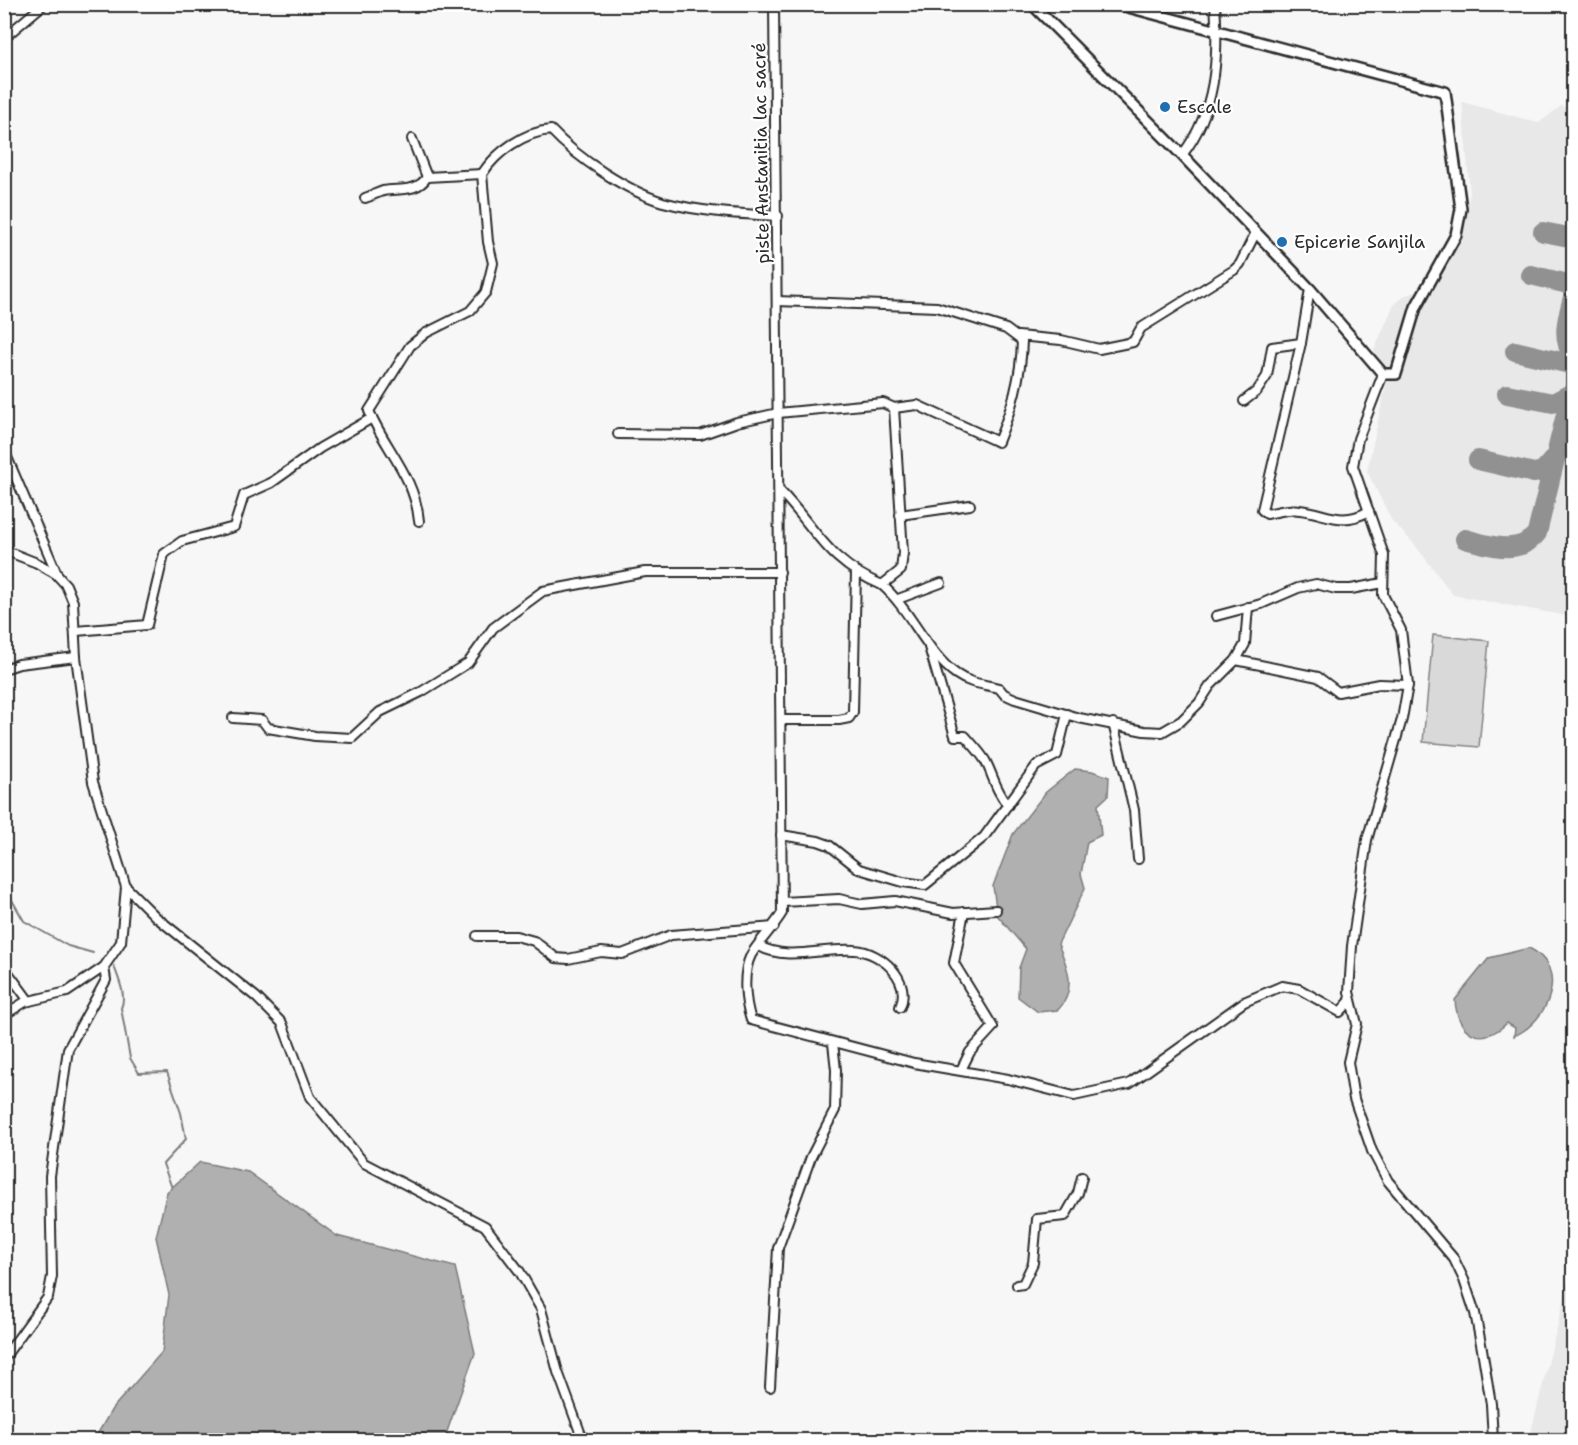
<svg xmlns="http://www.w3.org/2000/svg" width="1578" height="1445" font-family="'Shantell Sans',sans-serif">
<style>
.built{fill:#e8e8e8}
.green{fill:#d9d9d9;stroke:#828282;stroke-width:1.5}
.water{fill:#b0b0b0;stroke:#7b7b7b;stroke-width:1.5}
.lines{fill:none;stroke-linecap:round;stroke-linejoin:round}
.stream{stroke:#7b7b7b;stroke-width:2}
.taxiway{stroke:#919191;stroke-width:20}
.minor-casing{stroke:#2b2b2b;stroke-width:12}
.major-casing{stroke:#2b2b2b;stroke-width:14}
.minor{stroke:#fff;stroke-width:8}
.major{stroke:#fff;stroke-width:9}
.poi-dot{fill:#1f6fb2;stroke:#fff;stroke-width:2}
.labels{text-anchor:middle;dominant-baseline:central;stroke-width:4.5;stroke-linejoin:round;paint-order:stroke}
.poi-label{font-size:18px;fill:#2b2b2b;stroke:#fff;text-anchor:start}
.street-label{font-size:18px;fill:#2b2b2b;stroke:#fff}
</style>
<rect width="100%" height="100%" fill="#f7f7f7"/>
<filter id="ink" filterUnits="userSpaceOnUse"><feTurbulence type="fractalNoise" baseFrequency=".0167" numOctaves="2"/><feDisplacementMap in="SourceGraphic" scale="12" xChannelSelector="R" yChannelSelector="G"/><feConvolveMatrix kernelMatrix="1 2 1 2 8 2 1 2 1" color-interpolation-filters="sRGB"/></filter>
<g filter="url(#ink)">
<!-- built -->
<g class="built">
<polygon points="1462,102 1539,123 1561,106 1573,109 1573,617 1453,595 1415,545 1392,521 1367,471 1387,380 1373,353 1393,306 1403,296 1424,289 1432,266 1460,236 1470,194"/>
<polygon points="1573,1256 1573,1440 1529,1440 1564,1299"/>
</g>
<!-- green -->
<polygon class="green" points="1433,635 1489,641 1479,747 1423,742"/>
<!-- water -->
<g class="water">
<path d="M1075,769L1092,771L1109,777L1108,796L1098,805L1101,835L1087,842L1081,874L1085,888L1058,944C1068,967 1077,990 1058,1010L1038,1012L1018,997L1019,968L1026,949L997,915L993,886L1013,834L1046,792Z"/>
<path d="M1529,948C1570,968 1549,1021 1514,1036L1515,1028L1507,1023C1481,1048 1457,1034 1455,1000L1489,958Z"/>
<polygon points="200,1162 248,1172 337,1236 455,1267 475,1353 444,1440 94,1440 112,1409 162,1352 169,1295 156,1237 167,1192"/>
</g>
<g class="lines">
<!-- stream -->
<g class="stream">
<polyline points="4,847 7,851 4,860"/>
<polyline points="4,886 24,921 68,946 93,953"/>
<path d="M114,966C118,978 127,996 121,1008L130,1058L139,1073L167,1072L181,1113L186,1139L163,1164L172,1188"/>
</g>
<!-- taxiway -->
<g class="taxiway">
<polyline points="1543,232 1574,238"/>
<polyline points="1531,275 1568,284 1574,291"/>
<path d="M1574,294C1568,316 1560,337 1574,358"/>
<polyline points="1515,351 1574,365"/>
<polyline points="1507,394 1553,403 1574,392"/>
<polyline points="1478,460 1534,473 1543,471 1555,457"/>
<path d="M1465,539C1489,545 1519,557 1537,533L1568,406L1574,397"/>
</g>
<defs>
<g id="minor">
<path d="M774,4L782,913C773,928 759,941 751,955C742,973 745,1002 751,1020L914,1063L1008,1079L1074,1096L1129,1084L1244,1002L1282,986L1299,989L1340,1012L1350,1001"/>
<polyline points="4,38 44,4"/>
<polyline points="412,139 427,177 482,174"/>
<path d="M1182,155C1216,112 1219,57 1215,4"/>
<path d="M365,198C371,196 377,193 383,191C398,188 417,193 427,177"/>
<path d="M1310,289L1301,343L1262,510L1267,514C1277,512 1290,508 1300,510C1327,513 1341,527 1369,511"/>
<path d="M777,301L937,307L1006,329L1022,341C1021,378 1012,408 998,442L917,405L894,408"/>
<polyline points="1018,336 1061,340 1099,349 1133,342 1141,328 1234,270 1240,264 1255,234"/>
<polyline points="1383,374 1358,439 1353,466 1384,555 1383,595 1401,630 1408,685 1402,719 1367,840 1352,946 1349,992 1357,1024 1348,1062 1354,1099 1372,1151 1388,1181 1454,1259 1464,1280 1475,1313 1482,1349 1491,1404 1493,1440"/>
<polyline points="1244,401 1257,391 1267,376 1272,347 1301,343"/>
<path d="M618,434L700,435L737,422L778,413L883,403L894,408L903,553L901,570L882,585C827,562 817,529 779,490"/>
<polyline points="4,450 58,576"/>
<polyline points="900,515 970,505"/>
<path d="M419,521C415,477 386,450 369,411L410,346L426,333L470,311L486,292L493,263L488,242L482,174C496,152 524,132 551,130C577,158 627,191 663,202C700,212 740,214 778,216"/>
<polyline points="4,550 37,563 56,574 66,585 73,602 76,657 93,782 126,887 121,942 104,967 106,980 68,1049 50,1176 52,1276 48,1297 4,1358"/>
<path d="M882,585C911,610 927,654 956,674C970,684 984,684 999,688L1004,694L1015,699L1079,718L1144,731L1162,732L1181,721L1199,703L1210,686L1236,660L1245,644L1248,607"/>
<polyline points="898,599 941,583"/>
<polyline points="1216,616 1261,604 1298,588 1316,584 1336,589 1351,589 1383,583"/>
<polyline points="76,631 147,625 164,554 182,541 234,527 244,495 271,483 320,448 372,418"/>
<path d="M929,647L955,736H965C972,744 981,753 986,762C994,778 996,791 1008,805"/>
<polyline points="1236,660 1318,677 1338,692 1379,684 1408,685"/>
<polyline points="4,669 19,664 76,657"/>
<polyline points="233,718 262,720 268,728 315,736 352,738 380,712 421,692 468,663 493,628 543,591 645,572 780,572"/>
<polyline points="781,720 839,720 849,718 853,712 856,572"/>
<polyline points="1113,723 1134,810 1138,859"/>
<polyline points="781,835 818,841 829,845 859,869 903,882 925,885 984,837 1036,766 1057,755 1067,714"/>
<polyline points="126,887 156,917 256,997 282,1023 310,1097 364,1163 485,1226 520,1272 541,1309 558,1372 583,1440"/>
<polyline points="782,902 839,899 862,904 895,901 953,913 996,910"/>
<polyline points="477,936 516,936 534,941 556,958 568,959 601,952 622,954 671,935 774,927"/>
<path d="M759,946C788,962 824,947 855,950C882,952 912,980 900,1007"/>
<polyline points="4,967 29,1001"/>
<polyline points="4,1015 25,1002 67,992 104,967"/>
<polyline points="961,1070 970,1052 993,1027 954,963 964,912"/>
<polyline points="1017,1285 1023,1284 1033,1263 1037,1219 1065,1216 1078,1193 1082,1177"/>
<polyline points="770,1387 778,1248 811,1157 835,1110 836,1070 833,1043"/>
</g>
<polyline id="major" points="1032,4 1182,155 1310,289 1383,374 1396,374 1416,307 1456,235 1461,209 1445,92 1117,4"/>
</defs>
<!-- minor casing -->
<use href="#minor" class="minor-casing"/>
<!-- major casing -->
<use href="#major" class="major-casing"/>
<!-- minor -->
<use href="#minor" class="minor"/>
<!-- major -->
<use href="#major" class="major"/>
</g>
</g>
<!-- markers -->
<g class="poi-dot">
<circle cx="1165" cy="107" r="6"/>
<circle cx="1282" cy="242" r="6"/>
</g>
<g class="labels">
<!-- poi labels -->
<g class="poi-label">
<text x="1177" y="107">Escale</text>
<text x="1294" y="242">Epicerie Sanjila</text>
</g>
<!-- street labels -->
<g class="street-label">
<text transform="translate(761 153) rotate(-91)">piste Anstanitia lac sacré</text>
</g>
</g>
<!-- margin -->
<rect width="1578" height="1445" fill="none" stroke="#fff" stroke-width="24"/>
<rect x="12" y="12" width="1554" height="1421" fill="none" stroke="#2b2b2b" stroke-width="2" filter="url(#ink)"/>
</svg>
